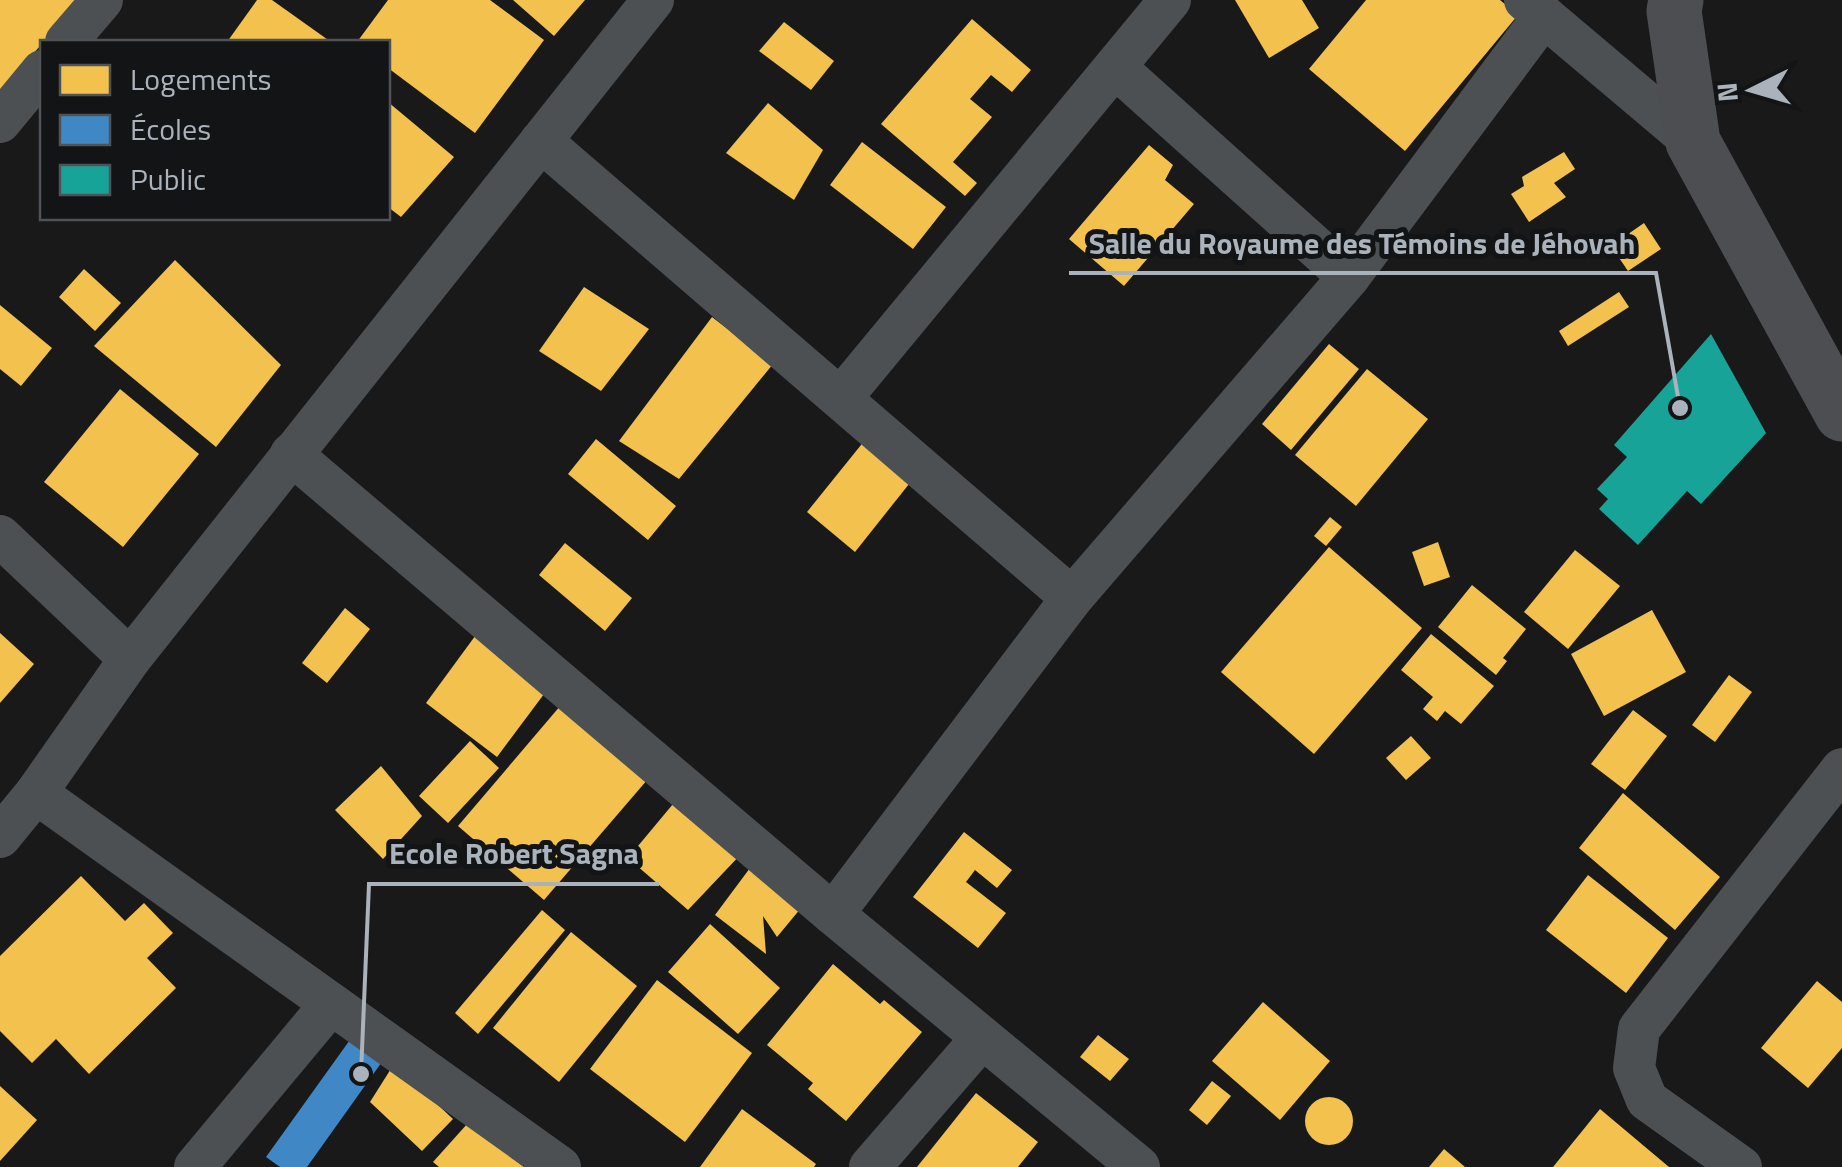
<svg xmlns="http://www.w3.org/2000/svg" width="1842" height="1167" font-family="'Titillium Web',sans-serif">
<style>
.homes{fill:#f2c14e}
.schools{fill:#3f88c5}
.public{fill:#17a398}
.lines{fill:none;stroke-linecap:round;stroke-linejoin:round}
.minor{stroke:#4d5053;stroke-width:42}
.secondary{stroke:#4c4e51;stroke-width:55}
.leader{fill:none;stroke:#aab2bb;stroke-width:4}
.callout-dot{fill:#aab2bb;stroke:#131416;stroke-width:4}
.callout-label{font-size:30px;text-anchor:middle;font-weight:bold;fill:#aab2bb;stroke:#131416;stroke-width:10;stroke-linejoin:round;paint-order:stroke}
</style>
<rect width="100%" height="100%" fill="#19191a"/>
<!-- homes -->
<g class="homes">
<polygon points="0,0 81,0 0,91"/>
<polygon points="257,0 272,0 331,42 227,42"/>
<polygon points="388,0 490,0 544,40 475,133 388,68 388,42 357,42"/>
<polygon points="513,0 585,0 554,36"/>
<polygon points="1235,0 1302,0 1319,28 1269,58"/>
<polygon points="1366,0 1500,0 1518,15 1405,151 1309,69"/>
<polygon points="972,19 1031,70 1012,92 991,75 970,99 992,117 953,162 977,183 965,196 881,124"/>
<polygon points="784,22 834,61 811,90 759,51"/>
<polygon points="388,102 454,157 401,217 388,207"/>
<polygon points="768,103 823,150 794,200 726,153"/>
<polygon points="862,142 946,207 913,249 830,185"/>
<polygon points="1149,145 1173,165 1165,180 1194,204 1124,286 1069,239"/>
<polygon points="1564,152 1575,169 1554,183 1566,197 1529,222 1511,194 1524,186 1522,177"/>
<polygon points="1644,223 1661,249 1628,271 1611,246"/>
<polygon points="175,260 281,365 216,447 94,346"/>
<polygon points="84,269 121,303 95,331 59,297"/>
<polygon points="584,287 649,329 601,391 539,351"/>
<polygon points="1619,292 1629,307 1568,346 1559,331"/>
<polygon points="0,305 52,348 21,386 0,369"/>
<polygon points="712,317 773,364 679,479 619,441"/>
<polygon points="1329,344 1359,369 1291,450 1262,424"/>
<polygon points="1367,369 1428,419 1356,506 1295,455"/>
<polygon points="120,389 199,454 123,547 44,482"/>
<polygon points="596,439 676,506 648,540 568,474"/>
<polygon points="865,440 913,479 855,552 807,512"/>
<polygon points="1330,517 1342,527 1326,546 1314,536"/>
<polygon points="1438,542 1450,577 1424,586 1412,552"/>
<polygon points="565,543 632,598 605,631 539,575"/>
<polygon points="1329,547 1422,628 1314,754 1221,672"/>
<polygon points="1575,550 1620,586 1568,649 1524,612"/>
<polygon points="1472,585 1526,629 1503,658 1507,661 1496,675 1438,627"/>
<polygon points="345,608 370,629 327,683 302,663"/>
<polygon points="1652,610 1686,672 1604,716 1571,654"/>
<polygon points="481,628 553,682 497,757 426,703"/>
<polygon points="0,633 34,664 0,703"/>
<polygon points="1431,634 1494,686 1461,724 1445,711 1437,721 1423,709 1433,697 1401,670"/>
<polygon points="1729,675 1752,692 1715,742 1692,725"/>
<polygon points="561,705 648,779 544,900 458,826"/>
<polygon points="1633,710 1667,736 1625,790 1591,764"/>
<polygon points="1411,736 1431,758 1406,780 1386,758"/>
<polygon points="470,741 499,768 448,823 419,796"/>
<polygon points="381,766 422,816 383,859 335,810"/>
<polygon points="1623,793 1720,877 1675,930 1579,848"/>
<polygon points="678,798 743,852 688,910 628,858"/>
<polygon points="964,832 1012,870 997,888 975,870 966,882 1006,913 978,948 913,897"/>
<polygon points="750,868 801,908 777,937 763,916 766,954 715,915"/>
<polygon points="1588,875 1668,938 1626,993 1546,930"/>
<polygon points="81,876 125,921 144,903 173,933 147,958 176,988 89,1074 56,1039 32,1063 0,1031 0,956"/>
<polygon points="542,910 565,930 478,1034 455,1013"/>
<polygon points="710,924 780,988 738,1034 668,972"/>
<polygon points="571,932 637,986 559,1082 493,1028"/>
<polygon points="833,964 880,1004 884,1000 922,1032 846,1121 808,1089 813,1083 767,1045"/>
<polygon points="657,980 752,1053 685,1142 590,1069"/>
<polygon points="1817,981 1842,1002 1842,1048 1808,1088 1761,1048"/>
<polygon points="1263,1002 1330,1061 1280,1120 1212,1061"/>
<polygon points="1098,1035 1129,1059 1110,1081 1080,1057"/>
<polygon points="394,1064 453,1119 422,1151 370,1102"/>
<polygon points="1212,1081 1231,1096 1207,1125 1189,1110"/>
<polygon points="0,1086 37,1120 0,1161"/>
<polygon points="976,1093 1038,1142 1018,1167 917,1167"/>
<circle cx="1329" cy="1121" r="24"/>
<polygon points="742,1109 816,1164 814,1167 700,1167"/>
<polygon points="1600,1109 1669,1167 1553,1167"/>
<polygon points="468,1123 524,1167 439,1167 433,1162"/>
<polygon points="1444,1149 1465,1167 1429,1167"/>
</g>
<!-- schools -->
<polygon class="schools" points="352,1037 384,1059 307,1167 280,1167 266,1157"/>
<!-- public -->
<polygon class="public" points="1711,334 1766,433 1701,504 1687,491 1638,545 1599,509 1608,499 1597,489 1627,457 1614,445"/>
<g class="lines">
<!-- minor -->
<g class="minor">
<polyline points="1525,0 1693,142"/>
<polyline points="66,42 102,0"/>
<polyline points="1115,67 1349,277"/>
<polyline points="0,122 42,71"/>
<polyline points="541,141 1072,598"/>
<polyline points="841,398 1170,0"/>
<polyline points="291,454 833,914 1139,1167"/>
<polyline points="0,536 130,659"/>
<polyline points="36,793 560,1167"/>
<polyline points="0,837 36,793 130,659 653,0"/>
<polyline points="833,914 1072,598 1349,277 1544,16"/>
<polyline points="195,1167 330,1005"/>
<polyline points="870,1167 982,1038"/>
<polyline points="1741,1167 1647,1100 1634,1068 1639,1029 1842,769"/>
</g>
<!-- secondary -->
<polyline class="secondary" points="1676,0 1674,11 1693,142 1842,414"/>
</g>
<!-- callouts -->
<path class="leader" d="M1680 408L1656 273H1069M361 1074L369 884H659"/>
<g class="callout-dot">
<circle cx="1680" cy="408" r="10"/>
<circle cx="361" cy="1074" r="10"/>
</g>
<g class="callout-label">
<text x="1362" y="254">Salle du Royaume des Témoins de Jéhovah</text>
<text x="514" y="864">Ecole Robert Sagna</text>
</g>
<!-- legend -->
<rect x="40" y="40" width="350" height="180" fill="#131416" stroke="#4f5358" stroke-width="2.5"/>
<rect x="60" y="65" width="50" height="30" fill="#f2c14e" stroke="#4f5358" stroke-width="2.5"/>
<text x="130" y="90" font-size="30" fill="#aab2bb">Logements</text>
<rect x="60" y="115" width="50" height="30" fill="#3f88c5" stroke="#4f5358" stroke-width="2.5"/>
<text x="130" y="140" font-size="30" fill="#aab2bb">Écoles</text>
<rect x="60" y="165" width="50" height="30" fill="#17a398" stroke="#4f5358" stroke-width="2.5"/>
<text x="130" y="190" font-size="30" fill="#aab2bb">Public</text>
<!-- north arrow -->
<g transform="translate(1752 90) rotate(265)" stroke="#131416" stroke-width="8" paint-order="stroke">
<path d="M0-8L18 38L0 25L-18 38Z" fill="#aab2bb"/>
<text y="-15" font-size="28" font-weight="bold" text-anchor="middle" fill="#aab2bb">N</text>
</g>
</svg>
